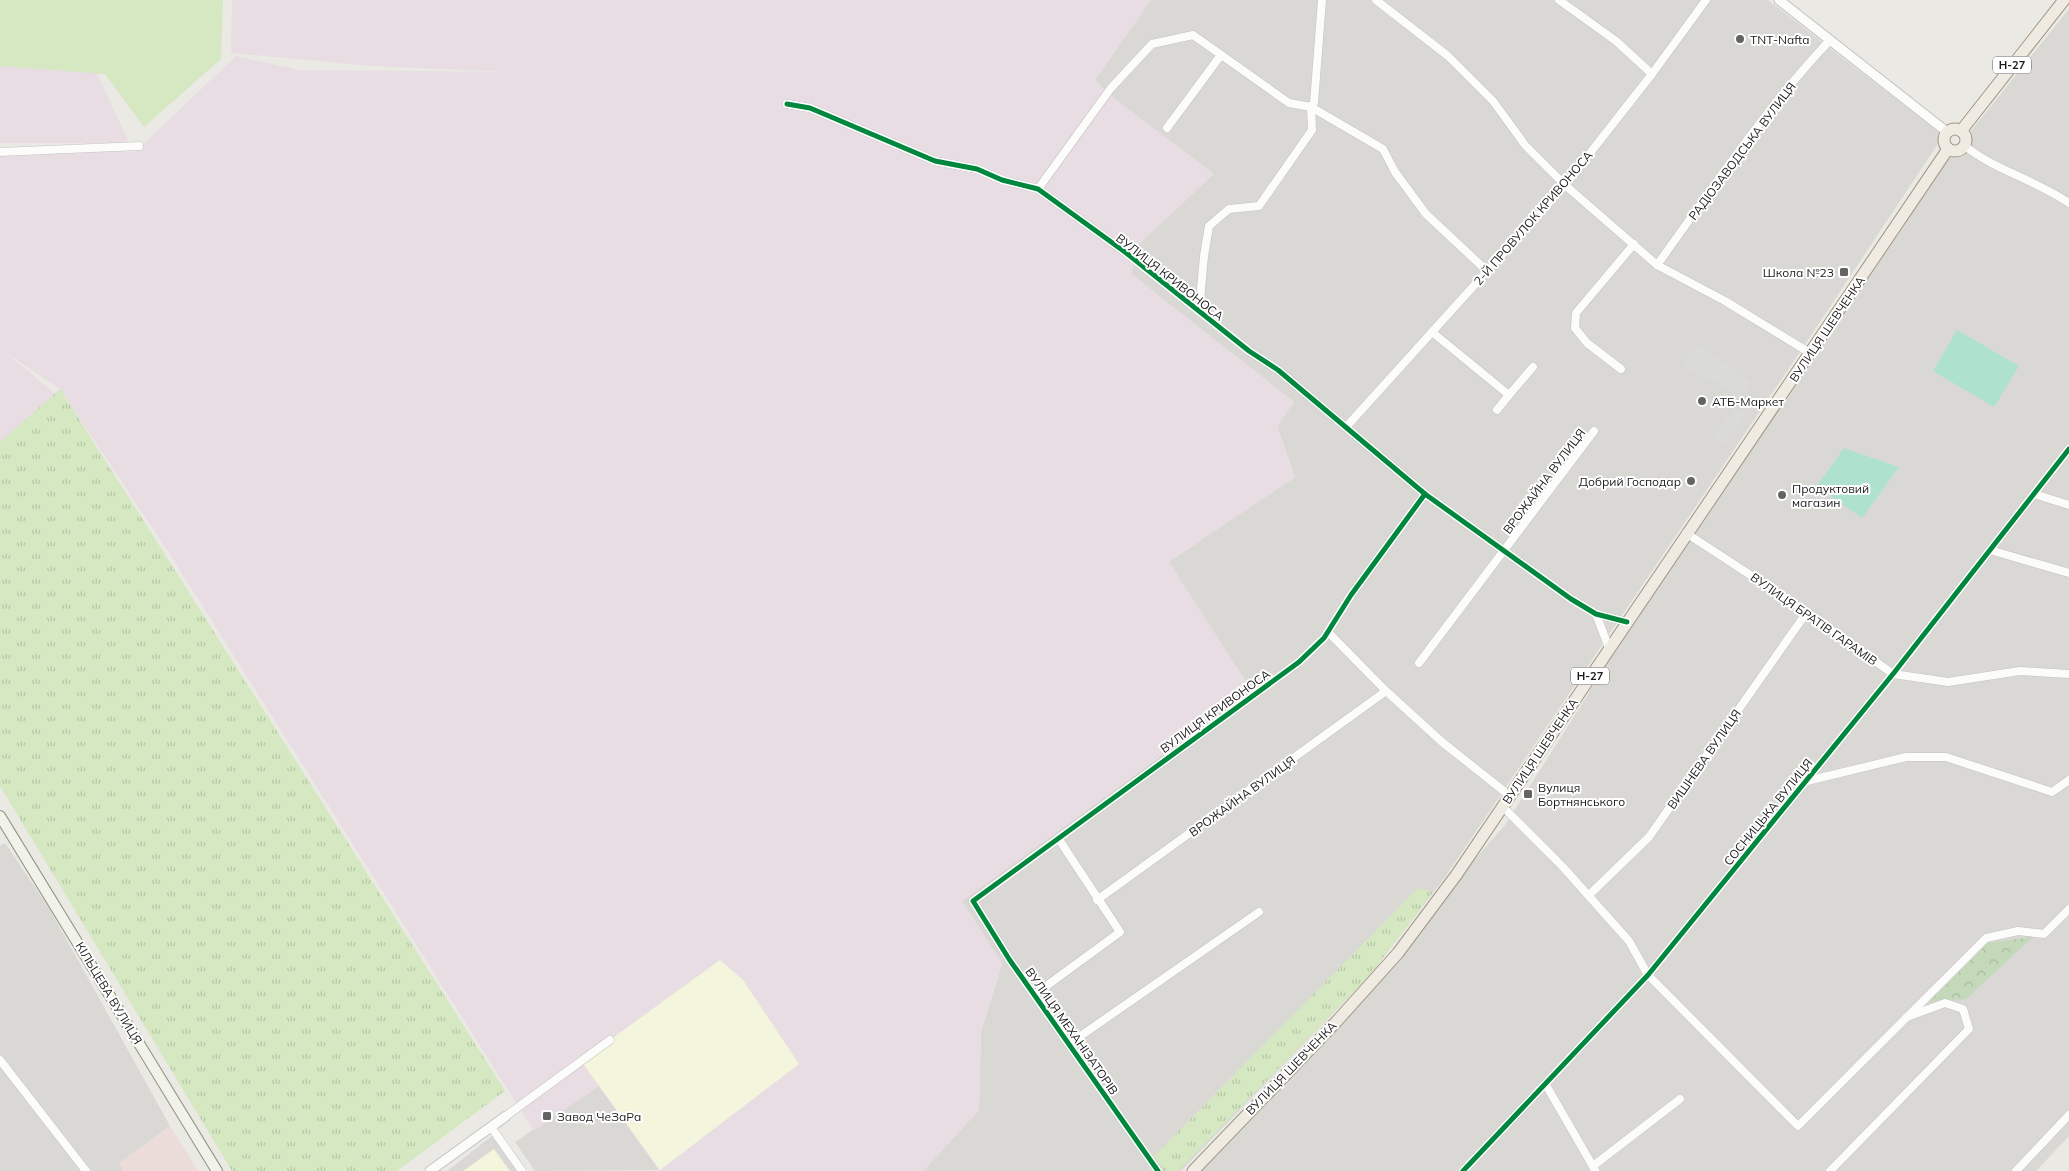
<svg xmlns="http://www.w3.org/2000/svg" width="2069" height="1171" font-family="Mulish,sans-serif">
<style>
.residential{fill:#d9d8d5}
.commercial{fill:#ecdcd9}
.industrial{fill:#e8dde3}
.education{fill:#f4f5dd}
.grass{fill:url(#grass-tufts)}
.forest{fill:url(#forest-crowns)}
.garden{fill:#d5e8c2}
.pitch{fill:#afe2ce}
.parking{fill:#dadad7}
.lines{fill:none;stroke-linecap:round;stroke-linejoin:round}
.minor-casing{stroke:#c2c2c0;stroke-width:9}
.tertiary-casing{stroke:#c2c2c0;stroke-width:11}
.secondary-casing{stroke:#90937d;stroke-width:12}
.primary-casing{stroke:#a09781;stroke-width:13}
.minor{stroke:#fcfcfb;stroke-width:8}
.tertiary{stroke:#fcfcfb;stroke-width:9}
.secondary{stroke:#f1f2e9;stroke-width:10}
.primary{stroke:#efebe3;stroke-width:11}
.cycleway-casing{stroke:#fff;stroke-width:8}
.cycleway{stroke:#00873e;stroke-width:5}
.poi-dot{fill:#636361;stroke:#fff;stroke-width:2}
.labels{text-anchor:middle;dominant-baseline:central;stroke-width:4;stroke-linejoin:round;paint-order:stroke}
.shield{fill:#fff;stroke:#5f5f5f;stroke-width:1}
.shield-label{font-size:11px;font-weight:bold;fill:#1b1b1b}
.poi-label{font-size:12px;fill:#1b1b1b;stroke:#fff;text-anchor:start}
.street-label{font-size:12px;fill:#1b1b1b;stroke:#fff}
</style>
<defs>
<pattern id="grass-tufts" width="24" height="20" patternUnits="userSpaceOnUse" patternTransform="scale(1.25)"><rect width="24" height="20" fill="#d5e8c2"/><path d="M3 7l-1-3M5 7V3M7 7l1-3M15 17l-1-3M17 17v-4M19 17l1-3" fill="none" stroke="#b6c6a6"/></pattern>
<pattern id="forest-crowns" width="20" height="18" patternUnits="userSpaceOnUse" patternTransform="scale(1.25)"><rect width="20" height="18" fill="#c3d9b9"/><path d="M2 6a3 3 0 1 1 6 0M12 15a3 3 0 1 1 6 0" fill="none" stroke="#a7ba9e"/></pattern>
</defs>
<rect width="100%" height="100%" fill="#eae9e4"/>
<!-- residential -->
<g class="residential">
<polygon points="1151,0 1768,0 1943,136 1798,355 1443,880 1368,977 1181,1171 923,1171 979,1110 981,1032 1002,964 962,901 1251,690 1168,562 1295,477 1277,426 1294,402 1131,274 1139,244 1213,174 1110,95 1095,80"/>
<polygon points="2069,9 2069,1136 2036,1171 1199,1171 1505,825 1577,712 1692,525 1955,151"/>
<polygon points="5,843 49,908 170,1126 119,1163 124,1171 0,1171 0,846"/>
<polygon points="599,1086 660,1170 535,1171 515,1142"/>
<polygon points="492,1136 517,1171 447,1171"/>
</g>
<!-- commercial -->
<polygon class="commercial" points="170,1126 198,1171 124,1171 119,1163"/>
<!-- industrial -->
<g class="industrial">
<polygon points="232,0 1151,0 1095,80 1110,95 1214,174 1139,244 1131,274 1294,402 1277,426 1295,477 1169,562 1251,689 962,901 1002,963 981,1032 979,1110 923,1171 659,1171 599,1086 534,1131 164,545 60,389 5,352 55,394 0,448 0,148 135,152 236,56 299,70 510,72 374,66 231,53"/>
<polygon points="0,64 94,67 129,143 0,143"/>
</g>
<!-- education -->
<g class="education">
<polygon points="720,960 743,980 799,1064 660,1170 581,1061"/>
<polygon points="494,1149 510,1171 463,1171"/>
</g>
<!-- grass -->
<g class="grass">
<polygon points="60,389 505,1091 397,1171 232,1171 0,786 0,442"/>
<polygon points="1418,888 1433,892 1368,977 1178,1171 1164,1171 1154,1156"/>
</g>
<!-- forest -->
<polygon class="forest" points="2033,937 1966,999 1929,1002 1988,943"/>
<!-- garden -->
<polygon class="garden" points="0,0 223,0 221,59 144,127 105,74 0,66"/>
<!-- pitch -->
<g class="pitch">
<polygon points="1957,330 2019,366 1994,407 1933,371"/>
<polygon points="1844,448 1899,467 1862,518 1817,486"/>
</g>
<!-- parking -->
<g class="parking">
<polygon points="1702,346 1751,382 1738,400 1710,377 1704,381 1681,363 1696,347"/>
<polygon points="1736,407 1746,415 1723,445 1712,436"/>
</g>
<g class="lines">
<defs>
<g id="minor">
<polyline points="1376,0 1448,56 1493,101 1525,145 1565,185 1657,265 1725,301 1810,353"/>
<polyline points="1559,0 1616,41 1652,74"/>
<polyline points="787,104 810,108 935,161 977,169 1002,180 1038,189 1125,252 1249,351 1278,370 1425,494 1571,599 1596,614 1627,622"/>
<polyline points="1167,128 1221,55"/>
<path d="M1965,146C1996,171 2036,180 2069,203"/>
<polyline points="0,152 139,146"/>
<polyline points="1038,189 1111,88 1152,44 1193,35 1289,103 1311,107 1383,149 1395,172 1426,214 1487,271"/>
<path d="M1657,265C1713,188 1765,109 1830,40"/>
<polyline points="1199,312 1204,256 1209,226 1229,209 1259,206 1312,130 1311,107 1314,103 1322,0"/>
<polyline points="1432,332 1509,395 1533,367"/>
<polyline points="1621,369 1587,343 1575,328 1576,313 1634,244"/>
<polyline points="1497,410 1509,395"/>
<polyline points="1347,426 1565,185 1652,74 1706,0"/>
<polyline points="2034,494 2069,505"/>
<polyline points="1686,533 1807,612 1893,674 1948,682 2020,671 2069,674"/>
<polyline points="1990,550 2069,573"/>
<polyline points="1596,614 1609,648"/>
<polyline points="1328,632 1386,691 1442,742 1510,796"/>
<polyline points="1419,663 1594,431"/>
<polyline points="1807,781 1906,757 1946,757 2052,792 2069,780"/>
<polyline points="1503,807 1562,866 1629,941 1648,975 1798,1126 1986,938 2018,931 2044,934 2069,909"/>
<polyline points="1589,895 1649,837 1807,612"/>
<polyline points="1097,900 1386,691"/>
<polyline points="1034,995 1120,932 1058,838"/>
<polyline points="1069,1044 1259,912"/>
<polyline points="0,1060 86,1171"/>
<polyline points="1546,1085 1595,1170"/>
<polyline points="506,1116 610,1040"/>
<polyline points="491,1127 522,1171"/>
<polyline points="1593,1166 1680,1099"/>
<polyline points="1158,1171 1009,959 973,901 1299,662 1324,638 1351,595 1425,494"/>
<polyline points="1463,1171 1648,975 1893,674 2069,449"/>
<polyline points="1830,1171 1969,1029 1963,1009 1945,1003 1907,1017"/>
<polyline points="2016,1171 2069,1115"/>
</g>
<g id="tertiary">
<polyline points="1779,0 1947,132"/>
<polyline points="430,1171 506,1116"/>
</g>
<polyline id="secondary" points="0,816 217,1171"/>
<g id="primary">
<circle cx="1955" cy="140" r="11"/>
<polyline points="1961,131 2064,0"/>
<polyline points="1193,1171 1337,1021 1398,953 1457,874 1948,149"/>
</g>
</defs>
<!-- minor casing -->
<use href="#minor" class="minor-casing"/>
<!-- tertiary casing -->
<use href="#tertiary" class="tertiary-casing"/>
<!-- secondary casing -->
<use href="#secondary" class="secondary-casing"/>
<!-- primary casing -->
<use href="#primary" class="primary-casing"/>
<!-- minor -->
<use href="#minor" class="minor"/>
<!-- tertiary -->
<use href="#tertiary" class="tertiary"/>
<!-- secondary -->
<use href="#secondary" class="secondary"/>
<!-- primary -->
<use href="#primary" class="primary"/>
<defs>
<g id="cycleway">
<polyline points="787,104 810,108 935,161 977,169 1002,180 1038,189 1125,252 1249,351 1278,370 1425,494 1571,599 1596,614 1627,622"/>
<polyline points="1158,1171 1009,959 973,901 1299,662 1324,638 1351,595 1425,494"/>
<polyline points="1463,1171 1648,975 1893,674 2069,449"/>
</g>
</defs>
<!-- cycleway casing -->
<use href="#cycleway" class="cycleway-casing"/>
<!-- cycleway -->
<use href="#cycleway" class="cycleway"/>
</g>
<!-- markers -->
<g class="poi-dot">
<circle cx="1740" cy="39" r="5"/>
<rect x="1839" y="267" width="10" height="10" rx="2.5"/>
<circle cx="1702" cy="401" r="5"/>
<circle cx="1691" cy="481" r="5"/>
<circle cx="1782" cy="495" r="5"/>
<rect x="1523" y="789" width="10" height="10" rx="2.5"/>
<rect x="542" y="1111" width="10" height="10" rx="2.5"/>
</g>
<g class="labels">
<!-- shield labels -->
<g class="shield">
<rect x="1993" y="56.5" width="38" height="17" rx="4"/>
<rect x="1571" y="667.5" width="38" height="17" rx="4"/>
</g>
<g class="shield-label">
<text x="2012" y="65">Н-27</text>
<text x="1590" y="676">Н-27</text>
</g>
<!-- poi labels -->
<g class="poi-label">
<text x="1750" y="39">TNT-Nafta</text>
<text x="1834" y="272" text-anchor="end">Школа №23</text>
<text x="1712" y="401">АТБ-Маркет</text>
<text x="1681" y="481" text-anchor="end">Добрий Господар</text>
<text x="1792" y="488">Продуктовий<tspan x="1792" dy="14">магазин</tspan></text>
<text x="1538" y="787">Вулиця<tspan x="1538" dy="14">Бортнянського</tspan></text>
<text x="557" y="1116">Завод ЧеЗаРа</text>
</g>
<!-- street labels -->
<g class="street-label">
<text transform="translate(1742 151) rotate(-53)">РАДІОЗАВОДСЬКА ВУЛИЦЯ</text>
<text transform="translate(1533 218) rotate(-49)">2-Й ПРОВУЛОК КРИВОНОСА</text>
<text transform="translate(1170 277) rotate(38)">ВУЛИЦЯ КРИВОНОСА</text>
<text transform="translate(1827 329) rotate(-56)">ВУЛИЦЯ ШЕВЧЕНКА</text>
<text transform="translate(1544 481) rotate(-53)">ВРОЖАЙНА ВУЛИЦЯ</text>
<text transform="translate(1814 619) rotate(35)">ВУЛИЦЯ БРАТІВ ГАРАМІВ</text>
<text transform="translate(1215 711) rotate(-36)">ВУЛИЦЯ КРИВОНОСА</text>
<text transform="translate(1540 751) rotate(-56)">ВУЛИЦЯ ШЕВЧЕНКА</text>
<text transform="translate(1704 759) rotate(-55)">ВИШНЕВА ВУЛИЦЯ</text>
<text transform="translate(1242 796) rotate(-36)">ВРОЖАЙНА ВУЛИЦЯ</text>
<text transform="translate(1768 812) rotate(-51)">СОСНИЦЬКА ВУЛИЦЯ</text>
<text transform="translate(109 993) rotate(59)">КІЛЬЦЕВА ВУЛИЦЯ</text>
<text transform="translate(1072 1031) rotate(55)">ВУЛИЦЯ МЕХАНІЗАТОРІВ</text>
<text transform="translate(1291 1068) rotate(-46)">ВУЛИЦЯ ШЕВЧЕНКА</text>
</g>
</g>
</svg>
